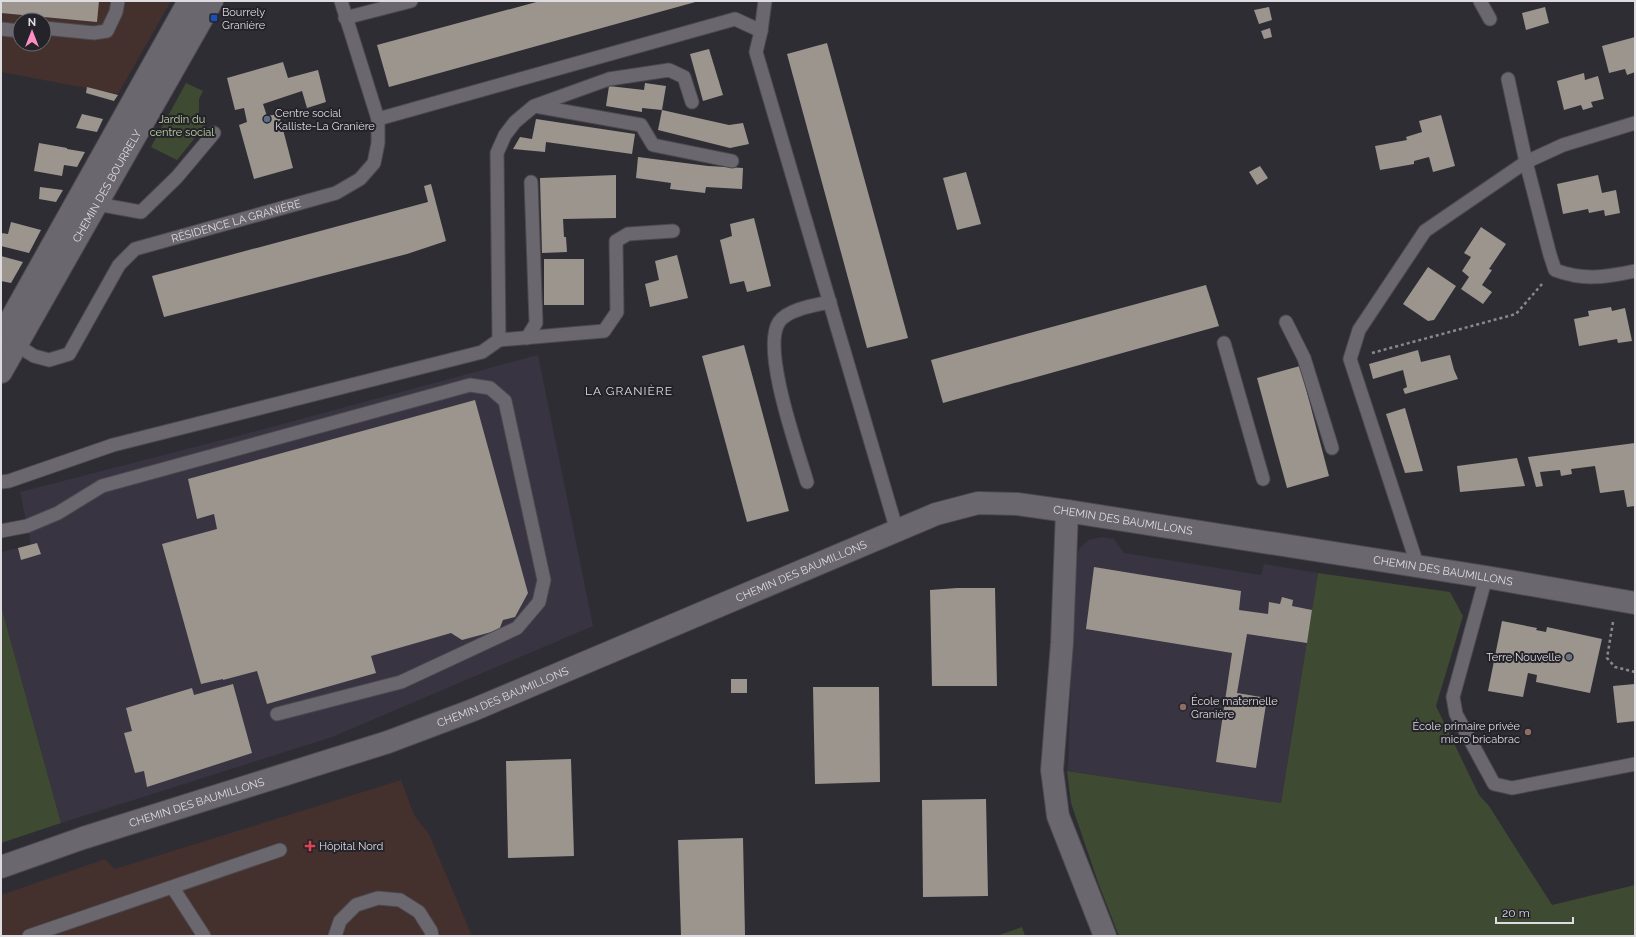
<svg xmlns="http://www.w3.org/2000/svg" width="1636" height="937" font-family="Raleway,sans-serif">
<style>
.built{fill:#383441}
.medical{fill:#44302d;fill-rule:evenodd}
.green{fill:#3f4a32}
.building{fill:#9b958e}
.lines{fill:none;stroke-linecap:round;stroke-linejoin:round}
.lane-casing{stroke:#4b494e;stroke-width:15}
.street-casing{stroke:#4b494e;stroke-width:24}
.path{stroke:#8b898f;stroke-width:2.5;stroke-dasharray:3 3;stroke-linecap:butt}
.lane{stroke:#6a676f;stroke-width:13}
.street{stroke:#6a676f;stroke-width:22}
.transit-dot{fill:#1a4fb4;stroke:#25232a;stroke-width:1.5}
.service-dot{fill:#5c6f8a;stroke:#25232a;stroke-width:1.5}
.worship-dot{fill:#6b7280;stroke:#25232a;stroke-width:1.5}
.education-dot{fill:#8d6e63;stroke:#25232a;stroke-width:1.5}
.health-dot{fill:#e0444e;stroke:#25232a;stroke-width:1.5}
.labels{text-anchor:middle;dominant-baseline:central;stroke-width:4;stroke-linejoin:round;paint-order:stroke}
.poi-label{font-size:11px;fill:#dedce1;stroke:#25232a;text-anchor:start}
.park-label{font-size:11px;fill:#bed89f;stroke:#25232a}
.street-label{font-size:11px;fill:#dedce1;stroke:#25232a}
.neighbourhood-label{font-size:12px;letter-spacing:1px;fill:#dedce1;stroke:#25232a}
</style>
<rect width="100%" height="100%" fill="#2f2d34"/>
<!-- built -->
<g class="built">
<polygon points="538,355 593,626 332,737 61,823 1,606 1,552 31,545 20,492 253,432"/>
<polygon points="1101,537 1114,539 1124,553 1261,575 1264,564 1318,573 1281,803 1068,771 1075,558 1080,548 1089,540"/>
</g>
<!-- medical -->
<g class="medical">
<path d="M1,1H171L118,94L1,72ZM20,20H44V44H20Z"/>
<polygon points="401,780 414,815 429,834 472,936 1,936 1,895 105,859 115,869"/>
</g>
<!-- green -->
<g class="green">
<polygon points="186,83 203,91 199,99 199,115 206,124 177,160 151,147"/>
<polygon points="1318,573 1450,592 1463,616 1436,706 1479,795 1489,806 1552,905 1635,885 1635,936 1119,936 1099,885 1071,803 1067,771 1281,803"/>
<polygon points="1,606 61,823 1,843"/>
<polygon points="1022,927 1025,936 996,936"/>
</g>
<!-- building -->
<g class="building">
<polygon points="1,1 99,1 97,22 1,13"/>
<polygon points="540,1 699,1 389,87 377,45"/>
<polygon points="1269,7 1272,20 1259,24 1254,10"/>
<polygon points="1545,7 1549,23 1526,30 1522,13"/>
<polygon points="1270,28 1272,37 1264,39 1261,31"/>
<polygon points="1635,37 1635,72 1627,75 1625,69 1609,73 1602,46"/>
<polygon points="827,43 908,338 867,348 787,54"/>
<polygon points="709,49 723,95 703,101 690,54"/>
<polygon points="283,62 288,78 318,70 326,102 307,108 302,91 263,104 267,116 279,114 293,168 254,179 239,125 247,122 244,108 235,110 227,78"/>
<polygon points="1584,73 1585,80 1598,76 1604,99 1591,102 1593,107 1583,110 1581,105 1564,110 1557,81"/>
<polygon points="645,83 666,86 662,110 729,125 743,123 749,144 730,148 658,130 662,110 642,108 642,112 606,106 609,86 644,90"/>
<polygon points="87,87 118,95 114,101 86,93"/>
<polygon points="82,114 103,119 97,132 76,128"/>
<polygon points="1441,115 1455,166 1433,172 1429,157 1414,161 1414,164 1380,170 1375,146 1407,140 1406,137 1422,132 1419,121"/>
<polygon points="536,119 635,134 632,154 546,142 545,152 513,149 520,137 532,139"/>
<polygon points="39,143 67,148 67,149 85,152 77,167 64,165 62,176 34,171"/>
<polygon points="638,157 708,166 743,168 742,189 706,187 705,193 670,189 671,183 636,178"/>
<polygon points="1260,166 1268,178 1257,185 1249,172"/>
<polygon points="966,172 981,224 957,230 943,178"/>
<polygon points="616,175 616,218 563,219 564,237 566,237 567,252 542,253 540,178"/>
<polygon points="1598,175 1602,193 1616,190 1620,213 1605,216 1604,210 1589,213 1588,209 1563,214 1557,184"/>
<polygon points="431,184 446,241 407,254 164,317 152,276 428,202 424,186"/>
<polygon points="40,187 63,190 56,202 39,199"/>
<polygon points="754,218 771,286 747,292 744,281 730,284 720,240 732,236 730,224"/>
<polygon points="11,222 41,230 29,253 1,246 1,233 8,234"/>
<polygon points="1481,227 1506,244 1489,269 1492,270 1482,285 1492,292 1483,304 1461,289 1469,277 1462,271 1471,257 1464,253"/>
<polygon points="677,255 688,298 650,307 645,284 659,280 655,261"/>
<polygon points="1,256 23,262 11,283 1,281"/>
<rect x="544" y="259" width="40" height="46"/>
<polygon points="1428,267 1456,286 1434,320 1428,321 1403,304"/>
<polygon points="1206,285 1219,326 943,403 931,360"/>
<polygon points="1611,307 1612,311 1625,308 1632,341 1618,343 1617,339 1579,346 1574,319 1589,316 1588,311"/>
<polygon points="744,345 789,511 747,522 702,356"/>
<polygon points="1418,350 1421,362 1450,355 1454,370 1458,379 1405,394 1403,389 1407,387 1403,370 1373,379 1369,364"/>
<polygon points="1300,366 1329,476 1287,488 1257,378"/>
<polygon points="475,400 528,593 515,617 503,620 499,630 462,640 451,633 371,656 376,673 267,704 257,671 223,680 223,679 201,684 162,544 217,529 214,514 197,519 188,479"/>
<polygon points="1405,408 1423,471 1405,473 1386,414"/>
<polygon points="1635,443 1635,506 1627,507 1624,490 1600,493 1595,466 1571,469 1572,474 1561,476 1560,470 1540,472 1543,486 1536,487 1528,457"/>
<polygon points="1517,458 1525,486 1460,492 1457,466"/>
<polygon points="37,543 41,554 21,560 18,548"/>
<polygon points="1094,567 1241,591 1239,610 1268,614 1269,602 1280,604 1282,597 1293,600 1292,606 1312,610 1307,643 1247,634 1237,693 1267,698 1256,768 1216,762 1232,653 1086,629"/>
<polygon points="957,588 995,588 997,686 932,686 930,590"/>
<polygon points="1502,621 1537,628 1536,630 1546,632 1547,627 1602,639 1590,693 1536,682 1537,675 1528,673 1523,697 1488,691"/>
<rect x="731" y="679" width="16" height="14"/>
<polygon points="233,684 252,753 147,787 144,771 135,773 124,733 132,731 126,708 192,688 194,695"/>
<polygon points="1635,684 1635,721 1617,723 1613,686"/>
<polygon points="813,687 879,687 880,782 815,784"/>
<polygon points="571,759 574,856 508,858 506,761"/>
<polygon points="986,799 988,896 923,897 922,800"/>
<polygon points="743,838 745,935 681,936 678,840"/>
</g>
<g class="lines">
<defs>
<g id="lane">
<polyline points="765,1 761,31 756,52 897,531"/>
<polyline points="1480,1 1490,19"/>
<polyline points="345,18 411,1"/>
<polyline points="44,28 94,33 107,31 116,12 118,1"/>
<polyline points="1,29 20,31"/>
<path d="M1508,79L1526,162L1550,255L1555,270C1584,281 1605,277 1635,271"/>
<polyline points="535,106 641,125 653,145 732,161"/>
<polyline points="378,119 735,19 761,31"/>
<polyline points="93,201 97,204 141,212 177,177 214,133"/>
<polyline points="1286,322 1304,358 1332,448"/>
<polyline points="527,338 536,323 531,182"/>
<polyline points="499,340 604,331 617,312 616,241 628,234 673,231"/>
<path id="s1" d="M12,342L34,356L49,360L69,354L119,265L135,249L336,193L360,179L374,163L378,143V119L341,1"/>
<polyline points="1224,343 1263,479"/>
<polyline points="1,482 9,481 113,445 482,352 499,340 497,153 505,135 515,122 534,106 609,79 669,70 684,77 692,102"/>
<path d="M807,482C798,451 761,349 779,322C788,309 816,305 830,302"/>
<polyline points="1,531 27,526 58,513 102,486 470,385 490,388 505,401 544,580 539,602 517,628 401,682 277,714"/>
<polyline points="1418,567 1350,359 1359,330 1425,231 1526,162 1563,145 1635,123"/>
<polyline points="1486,577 1453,697 1456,714 1494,784 1512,788 1635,764"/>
<polyline points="173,888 204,936"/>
<polyline points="29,936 280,850"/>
<polyline points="335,936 340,921 356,905 378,898 400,900 419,912 431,931 432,936"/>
</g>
<g id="street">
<polyline points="1,337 189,1"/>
<path id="s2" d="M1,372L212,1"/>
<polyline points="1067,511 1062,643 1052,770 1058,816 1105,936"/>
<path id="s3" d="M1,867L83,838L388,742L473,710L936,514L978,503L1017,504L1067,511L1486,577L1635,603"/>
</g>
</defs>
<!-- lane casing -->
<use href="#lane" class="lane-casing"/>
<!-- street casing -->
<use href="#street" class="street-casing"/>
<!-- path -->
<g class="path">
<polyline points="1372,353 1516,314 1542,284"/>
<polyline points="1613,622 1607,658 1615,667 1635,672"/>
</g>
<!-- lane -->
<use href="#lane" class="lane"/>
<!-- street -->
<use href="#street" class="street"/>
</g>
<!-- markers -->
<rect class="transit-dot" x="210" y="14" width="8" height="8" rx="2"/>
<circle class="service-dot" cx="267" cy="119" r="4"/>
<circle class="worship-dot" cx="1569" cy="657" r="4"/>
<g class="education-dot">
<circle cx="1183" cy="707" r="4"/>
<circle cx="1528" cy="732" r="4"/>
</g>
<path class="health-dot" d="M308 840h4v4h4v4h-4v4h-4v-4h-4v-4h4z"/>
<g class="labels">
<!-- poi labels -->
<g class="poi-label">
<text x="222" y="12">Bourrely<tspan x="222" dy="13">Granière</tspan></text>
<text x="275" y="113">Centre social<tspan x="275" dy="13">Kalliste-La Granière</tspan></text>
<text x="1561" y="657" text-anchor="end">Terre Nouvelle</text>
<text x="1191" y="701">École maternelle<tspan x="1191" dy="13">Granière</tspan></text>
<text x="1520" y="726" text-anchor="end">École primaire privée<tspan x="1520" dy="13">micro bricabrac</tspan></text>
<text x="319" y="846">Hôpital Nord</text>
</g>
<!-- park labels -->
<g class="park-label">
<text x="182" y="119">Jardin du<tspan x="182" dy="13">centre social</tspan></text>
</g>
<!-- street labels -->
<g class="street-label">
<text stroke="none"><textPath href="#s2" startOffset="214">CHEMIN DES BOURRELY</textPath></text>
<text stroke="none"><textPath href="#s1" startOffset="292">RÉSIDENCE LA GRANIÈRE</textPath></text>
<text stroke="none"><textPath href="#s3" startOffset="1190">CHEMIN DES BAUMILLONS</textPath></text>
<text stroke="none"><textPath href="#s3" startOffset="854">CHEMIN DES BAUMILLONS</textPath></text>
<text stroke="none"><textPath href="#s3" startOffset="1514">CHEMIN DES BAUMILLONS</textPath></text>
<text stroke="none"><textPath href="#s3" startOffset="530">CHEMIN DES BAUMILLONS</textPath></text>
<text stroke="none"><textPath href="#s3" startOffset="206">CHEMIN DES BAUMILLONS</textPath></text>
</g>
<!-- neighbourhood labels -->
<g class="neighbourhood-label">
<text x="629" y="391">LA GRANIÈRE</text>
</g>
</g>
<!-- border -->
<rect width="1636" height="937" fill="none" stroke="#dedce1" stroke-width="4"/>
<!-- north arrow -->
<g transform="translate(32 32)"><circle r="19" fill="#25232a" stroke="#6f6d73"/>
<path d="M0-3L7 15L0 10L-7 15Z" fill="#fc8fc1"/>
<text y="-6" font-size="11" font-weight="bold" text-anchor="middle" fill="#dedce1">N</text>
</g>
<!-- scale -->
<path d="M1496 917v6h77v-6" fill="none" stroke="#dedce1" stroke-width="2"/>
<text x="1502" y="917" font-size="12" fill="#dedce1" stroke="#25232a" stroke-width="3" paint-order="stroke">20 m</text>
</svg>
